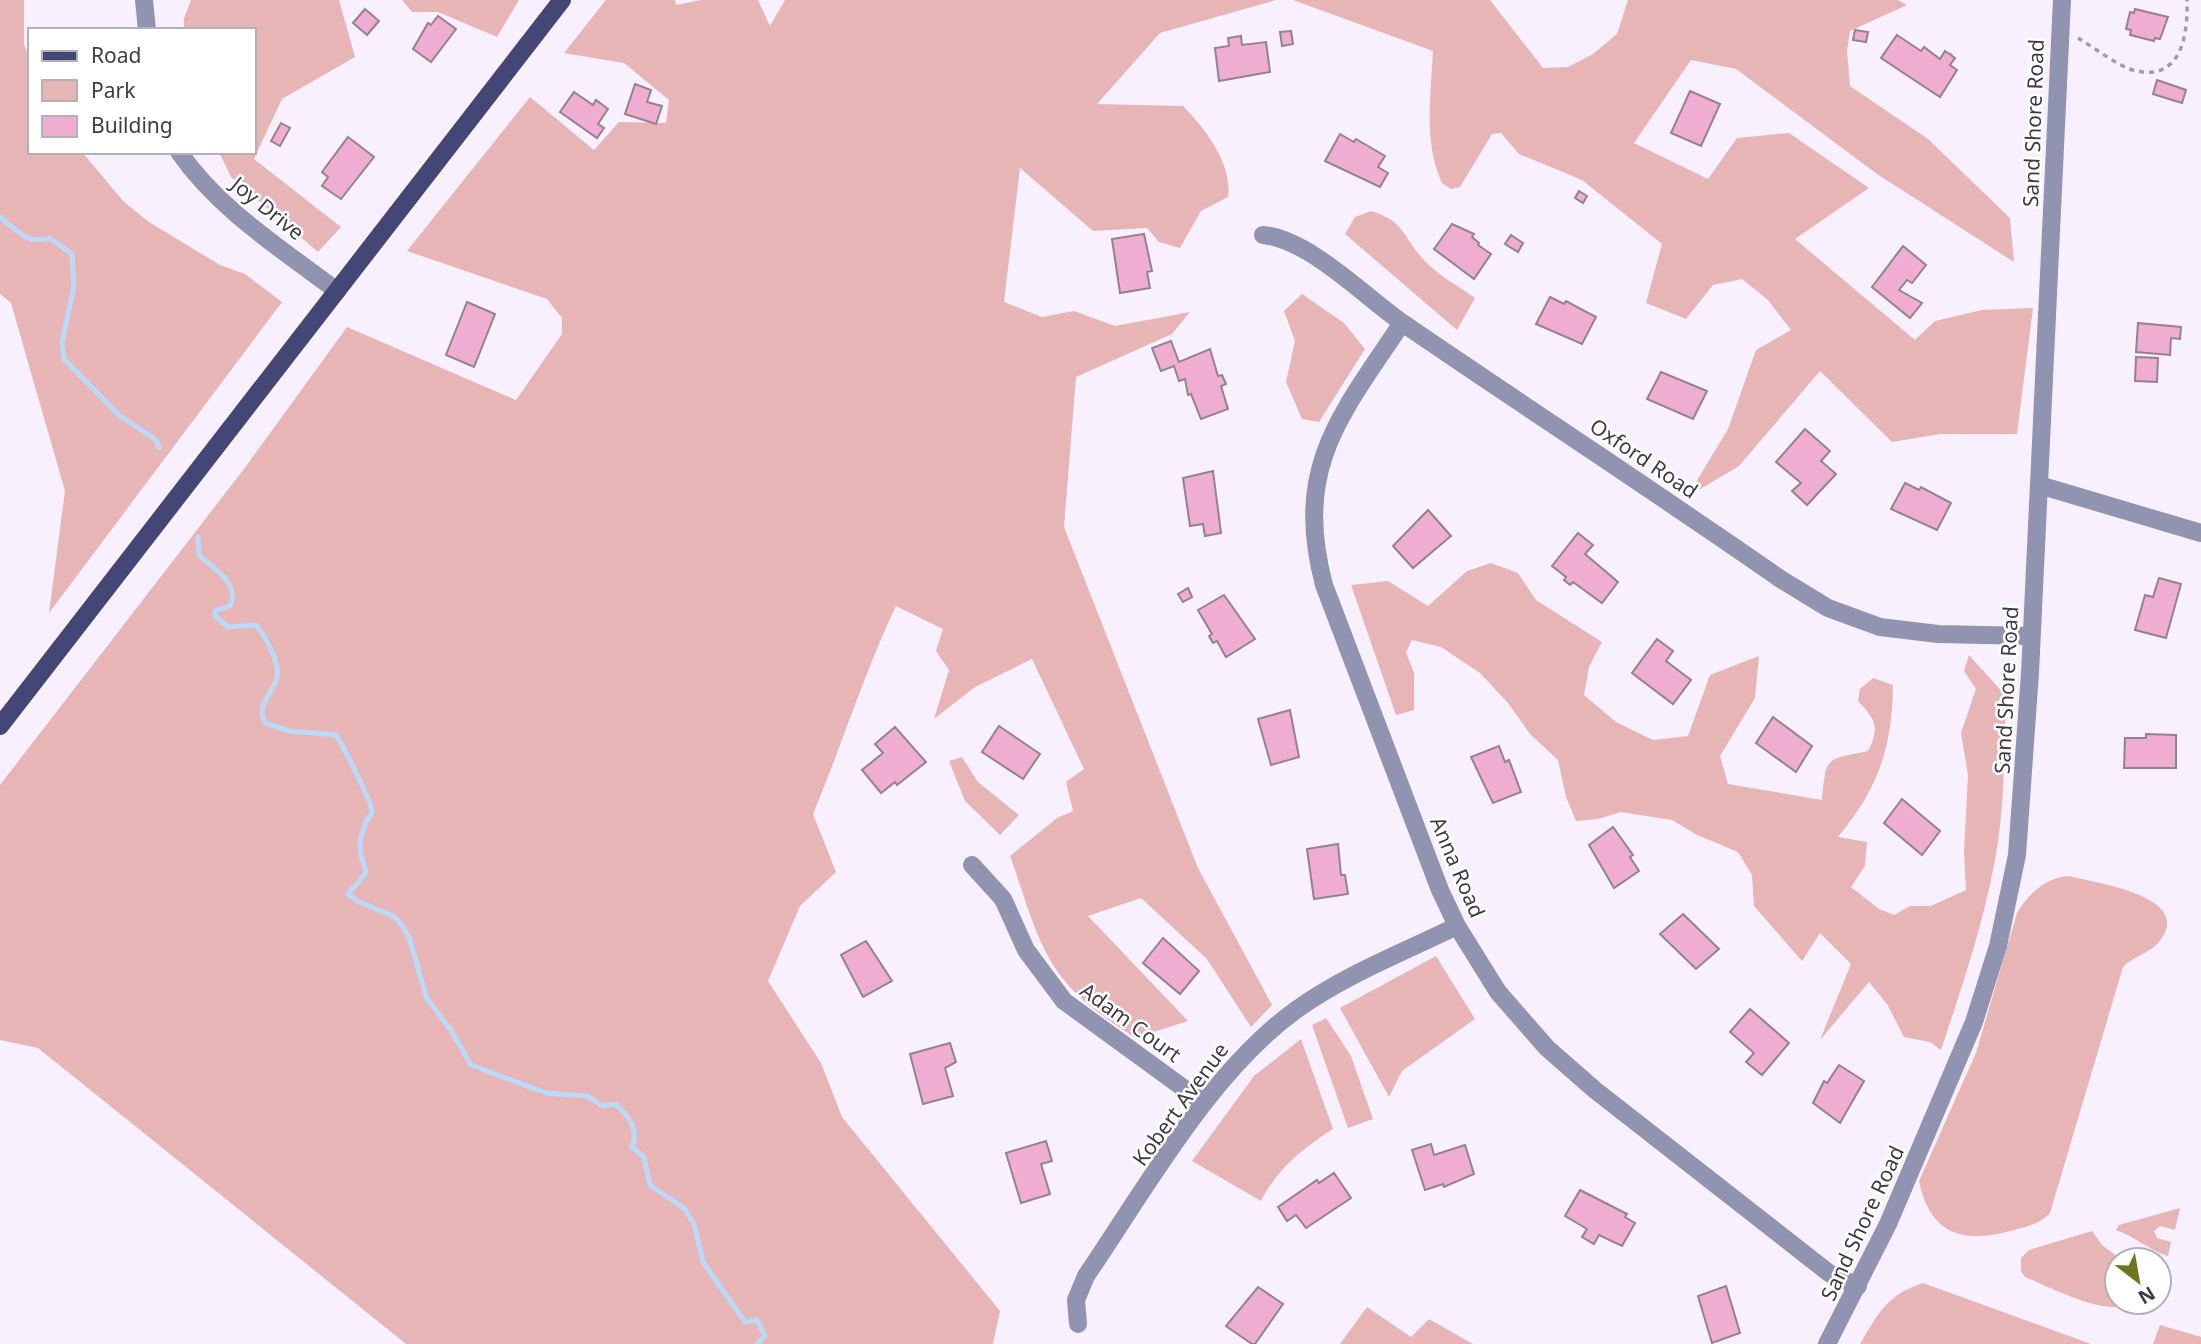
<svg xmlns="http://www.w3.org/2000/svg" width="2201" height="1344" font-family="'Noto Sans',sans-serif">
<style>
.green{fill:#e8b5b7}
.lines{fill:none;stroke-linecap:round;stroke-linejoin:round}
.stream{stroke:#bbdaf9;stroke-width:5}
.building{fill:#f0add2;stroke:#94828c;stroke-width:2}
.path{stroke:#a29ca6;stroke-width:3.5;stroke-dasharray:5 5;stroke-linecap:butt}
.minor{stroke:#9194b0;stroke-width:18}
.major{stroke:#444775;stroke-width:18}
.labels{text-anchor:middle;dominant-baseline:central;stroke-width:5;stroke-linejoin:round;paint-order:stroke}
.street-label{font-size:21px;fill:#3f3b42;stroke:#fff}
</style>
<rect width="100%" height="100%" fill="#f8f0fe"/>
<!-- green -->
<g class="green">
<polygon points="0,0 24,0 24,44 30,60 30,152 82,152 124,202 149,222 220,265 245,274 282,302 49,613 65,491 11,303 0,294"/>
<polygon points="191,0 339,0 355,57 282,99 254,159 341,227 318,252 231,177 219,152 254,152 254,30 184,30 184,18"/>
<polygon points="402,0 519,0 497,37 438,12 412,12"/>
<path d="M606,0H675L676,5L701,0H758L770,26L785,0H1276L1160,33L1097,104L1183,106C1205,128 1233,165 1228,197L1201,211L1180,248L1159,242L1147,228L1093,231L1020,168L1004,302L1042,317L1074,311L1115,326L1190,312L1172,334L1076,377L1064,527L1198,868L1272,1005L1251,1027L1207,959L1141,898L1088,916L1188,1021L1135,1038C1110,1021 1083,1004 1064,980C1036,946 1025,896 1010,856L1057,818L1073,811L1066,782L1084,769L1032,659L975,687L934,719L949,670L936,651L943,629L896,606C864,673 842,745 813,814L836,872L800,906L768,981L821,1063L842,1117L1000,1311L993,1344H406L38,1048L0,1040V785L247,465L347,327L516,400L562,334V318L547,299L407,251L530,97L594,150L619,122L666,123L669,100L624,63L564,53Z"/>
<path d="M1293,0H1490L1543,68L1568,67L1593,54L1617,34L1628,0H1898L1907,5L1850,31L1847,51L1850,86L1928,139L2010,218L2014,262L1877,174L1736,69L1691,60L1634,143L1708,179L1737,138L1789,133L1869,188L1795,239L1915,340L1935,321L1982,310L2033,308L2017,434H1940L1892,442L1820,371L1739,466L1687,497L1728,429L1756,350L1791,330L1768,300L1742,279L1713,285L1686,319L1646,303L1662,244L1582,180L1519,154L1501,133L1492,134L1460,187L1451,189L1442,183C1423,141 1431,95 1433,51Z"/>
<path d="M1371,211C1404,221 1402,235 1422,258C1435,274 1459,286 1475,298L1457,330L1345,234L1355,217Z"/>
<polygon points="1302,294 1344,323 1365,349 1319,422 1302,419 1286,382 1295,341 1284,311"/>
<path d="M1491,563L1518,573L1536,600L1602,642L1589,667L1584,695L1616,722L1653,740L1688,736L1710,675L1759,656L1755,698L1720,756L1728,784L1822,800C1826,756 1825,760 1868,751C1880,727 1876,720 1858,701L1860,689L1873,678L1893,685C1892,748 1879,787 1838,837L1867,842L1865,866L1851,887L1879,909L1894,915L1910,906H1931L1966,890L1964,852L1968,775L1961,733L1976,689L1964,671L1969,655L2006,696C2004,744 2005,794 1998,842C1987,913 1964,981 1941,1050L1930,1042L1904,1037L1887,1004L1869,982L1820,1040L1851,964L1820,933L1802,961L1754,906L1752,875L1738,852L1697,835L1672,820L1621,812L1598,819L1576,821L1566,797L1558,760L1530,734L1508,703L1480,673L1441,647L1412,640L1406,652L1414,673V710L1396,715L1351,585L1388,581L1428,606L1467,571Z"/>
<polygon points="962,757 978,782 1019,815 1000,835 965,801 949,761"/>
<path d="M2069,876C2095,883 2198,896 2158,943C2149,954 2133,956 2123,967L2050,1213C2039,1225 2025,1227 2010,1231C1962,1244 1930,1234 1919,1181L1976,1053L2017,913C2028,894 2047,877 2069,876Z"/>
<polygon points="1436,956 1475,1019 1402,1071 1389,1097 1340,1008"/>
<polygon points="1326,1018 1351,1056 1373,1119 1348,1128 1312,1025"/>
<path d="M1301,1039L1333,1129C1302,1149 1278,1168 1261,1201L1192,1161L1254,1076Z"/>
<path d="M2180,1208L2175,1230L2160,1226L2154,1231L2157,1238L2171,1242L2168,1256C2152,1252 2136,1237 2116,1230L2119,1225Z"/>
<path d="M2092,1231L2102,1245L2122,1260H2117V1302H2131C2112,1320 2047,1286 2025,1277L2021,1271V1258L2029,1250Z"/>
<path d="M1923,1283L2091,1344H1860C1879,1312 1887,1295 1923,1283Z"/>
<polygon points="1367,1307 1411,1337 1429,1319 1473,1344 1340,1344"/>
<polygon points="2160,1325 2201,1337 2201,1344 2153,1344"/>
</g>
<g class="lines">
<!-- stream -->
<g class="stream">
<path d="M0,217C16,230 28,245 49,238L72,254L74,286L62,343L64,359L119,415L156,440L159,448"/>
<path d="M198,537L199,555C214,569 241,584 230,606L215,611V616L228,627L256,625C265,636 280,662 277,677C273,696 255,702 265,723L290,731L336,735C342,744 374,806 372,813C371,816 367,818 366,822C357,846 359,849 366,873L348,894L357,901L395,917L401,924L409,937L427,999L451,1030L471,1065L546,1093L588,1096L602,1106L615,1104C627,1113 640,1130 632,1147L644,1157L650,1185L685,1209L694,1224L703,1262L745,1322L757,1320L765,1336L757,1344"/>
</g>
</g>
<!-- building -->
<g class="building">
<polygon points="365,9 379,21 367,35 353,23"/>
<polygon points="2135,9 2168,17 2160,39 2155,38 2154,41 2130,35 2131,30 2126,29 2130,12 2134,13"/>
<polygon points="438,16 456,29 431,62 413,49 428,23 431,25"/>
<polygon points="1855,30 1868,32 1866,42 1853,40"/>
<polygon points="1291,31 1293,44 1282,46 1280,32"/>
<polygon points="1897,35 1921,51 1924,47 1940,59 1945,51 1955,58 1950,65 1957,70 1940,97 1881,58"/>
<polygon points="1241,36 1242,45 1266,42 1270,72 1219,81 1215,48 1229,46 1228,38"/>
<polygon points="2157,80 2186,90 2182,103 2153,94"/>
<polygon points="635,84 651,90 647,102 662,106 656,124 625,114"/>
<polygon points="1690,91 1720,104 1701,146 1671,133"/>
<polygon points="574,92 593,105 596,100 608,109 598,124 604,128 597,138 560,112"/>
<polygon points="281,123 290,128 280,146 271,141"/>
<polygon points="1340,134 1354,142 1356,139 1385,156 1378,167 1388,173 1380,187 1325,161"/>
<polygon points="348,137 374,157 341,199 322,186 328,177 322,172"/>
<polygon points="1579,191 1587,196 1583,203 1575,198"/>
<polygon points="1452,224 1474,234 1472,237 1479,243 1478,245 1491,254 1474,279 1434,249"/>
<polygon points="1144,234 1152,271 1147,272 1150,288 1120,293 1112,239"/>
<polygon points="1511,235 1523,243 1518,252 1505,244"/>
<polygon points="1903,246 1926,265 1912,283 1907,280 1899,290 1922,303 1910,318 1872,287"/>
<polygon points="1550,297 1564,304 1566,301 1596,317 1582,344 1536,324"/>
<polygon points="467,302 495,314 474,367 446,355"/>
<polygon points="2138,323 2181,327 2180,339 2171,338 2170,355 2136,352"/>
<polygon points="1171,341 1179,362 1210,349 1218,376 1222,375 1226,384 1221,386 1228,409 1201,419 1191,394 1188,395 1185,379 1179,381 1174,366 1161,371 1152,348"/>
<polygon points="2136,357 2158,358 2157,382 2135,381"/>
<polygon points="1661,372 1707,391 1693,419 1647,399"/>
<polygon points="1805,429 1830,451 1821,461 1836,474 1807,505 1792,491 1801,483 1776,462"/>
<polygon points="1213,471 1221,533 1205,536 1203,524 1190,526 1183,478"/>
<polygon points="1905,483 1919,490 1921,487 1951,503 1937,530 1891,509"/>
<polygon points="1428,510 1451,536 1413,568 1393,546"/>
<polygon points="1578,533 1593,545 1585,554 1618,582 1602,603 1573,582 1570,585 1564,580 1566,577 1552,566"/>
<polygon points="2159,578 2181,584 2166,638 2135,630 2145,595 2153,597"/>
<polygon points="1188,588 1192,597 1183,602 1178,594"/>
<polygon points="1224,595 1255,639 1226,657 1217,641 1213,643 1209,636 1212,634 1198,610"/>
<polygon points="1657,639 1673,651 1666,661 1691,680 1673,704 1632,673"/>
<polygon points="1290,710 1299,757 1271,765 1258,719"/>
<polygon points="1773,717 1812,746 1796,772 1756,743"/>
<polygon points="999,726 1040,754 1023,779 982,752"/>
<polygon points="895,727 926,762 897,785 895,782 881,793 862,770 883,753 875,744"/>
<polygon points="2146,734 2176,735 2176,768 2124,768 2125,738 2146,738"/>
<polygon points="1499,746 1505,762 1509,760 1521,792 1493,803 1471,757"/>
<polygon points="1902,799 1940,831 1922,855 1884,823"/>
<polygon points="1613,827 1633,855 1630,857 1639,871 1614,888 1589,845"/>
<polygon points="1338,844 1341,875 1345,875 1348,894 1314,899 1307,849"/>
<polygon points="1683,914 1719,949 1696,969 1660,934"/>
<polygon points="1163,938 1199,971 1180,994 1143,963"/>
<polygon points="866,941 892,981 863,997 841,955"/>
<polygon points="1750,1009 1789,1043 1762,1075 1746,1062 1754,1053 1730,1032"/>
<polygon points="950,1043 956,1062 945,1068 953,1096 923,1104 910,1054"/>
<polygon points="1839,1065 1864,1081 1840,1123 1813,1103 1824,1081 1827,1083"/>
<polygon points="1046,1141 1052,1161 1041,1164 1050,1194 1021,1203 1006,1153"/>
<polygon points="1431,1144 1434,1155 1465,1145 1474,1174 1444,1187 1443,1184 1425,1190 1412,1150"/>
<polygon points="1334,1173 1351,1198 1306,1228 1296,1215 1287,1221 1278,1207 1317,1180 1319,1183"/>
<polygon points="1580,1190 1627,1214 1625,1217 1635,1223 1622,1246 1599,1235 1594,1244 1582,1237 1587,1229 1565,1216"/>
<polygon points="1726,1286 1740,1333 1712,1343 1698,1296"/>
<polygon points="1258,1287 1283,1304 1255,1344 1252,1344 1226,1326"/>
</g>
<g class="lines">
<!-- path -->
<g class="path">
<path d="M2078,38C2095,48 2117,66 2136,71C2182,81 2188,34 2187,0"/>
<polyline points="1950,55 1951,53"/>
</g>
<!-- minor -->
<g class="minor">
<polyline points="144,0 147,30"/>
<path d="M179,152C219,210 282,249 337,291"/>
<path d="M1263,235C1309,239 1365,297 1404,324C1530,410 1657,493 1782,580L1828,608L1880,627L1938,634L2031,636"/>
<path d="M1402,323C1340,416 1293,467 1324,585L1440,890L1457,926L1498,992L1547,1048L1595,1090L1829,1273L1858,1286"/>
<polyline points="2039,485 2201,533"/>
<polyline points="972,865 1003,899 1026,950 1064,1001 1204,1103"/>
<path d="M1078,1324L1076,1300L1086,1276C1146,1188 1210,1072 1296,1010C1344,975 1404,952 1457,926"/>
<polyline points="1827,1344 1888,1224 1974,1022 1998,946 2017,855 2030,673 2062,0"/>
</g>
<!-- major -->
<polyline class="major" points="0,726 562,0"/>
</g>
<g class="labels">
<!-- street labels -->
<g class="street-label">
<text transform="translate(2033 123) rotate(-88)">Sand Shore Road</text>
<text transform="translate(268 208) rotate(39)">Joy Drive</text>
<text transform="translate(1644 458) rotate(34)">Oxford Road</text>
<text transform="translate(2006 690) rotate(-87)">Sand Shore Road</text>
<text transform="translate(1458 867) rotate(67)">Anna Road</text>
<text transform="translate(1131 1022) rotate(36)">Adam Court</text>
<text transform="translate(1180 1104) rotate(-54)">Kobert Avenue</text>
<text transform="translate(1862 1223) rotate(-65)">Sand Shore Road</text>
</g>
</g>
<!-- legend -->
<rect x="28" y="28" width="228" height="126" fill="#ffffff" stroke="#b2b1b3" stroke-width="2"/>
<rect x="42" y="51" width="35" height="10" fill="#444775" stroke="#b2b1b3" stroke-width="2"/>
<text x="91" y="63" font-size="21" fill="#3f3b42">Road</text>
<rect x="42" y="80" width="35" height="21" fill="#e8b5b7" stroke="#b2b1b3" stroke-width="2"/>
<text x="91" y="98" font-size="21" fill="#3f3b42">Park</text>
<rect x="42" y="116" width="35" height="21" fill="#f0add2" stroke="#b2b1b3" stroke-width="2"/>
<text x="91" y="133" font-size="21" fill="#3f3b42">Building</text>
<!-- north arrow -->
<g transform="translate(2138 1281) rotate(149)"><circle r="33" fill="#ffffff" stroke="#b2b1b3" stroke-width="2"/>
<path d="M0-5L12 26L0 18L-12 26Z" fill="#70761e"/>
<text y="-10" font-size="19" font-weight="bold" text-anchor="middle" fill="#3f3b42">N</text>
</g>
</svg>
